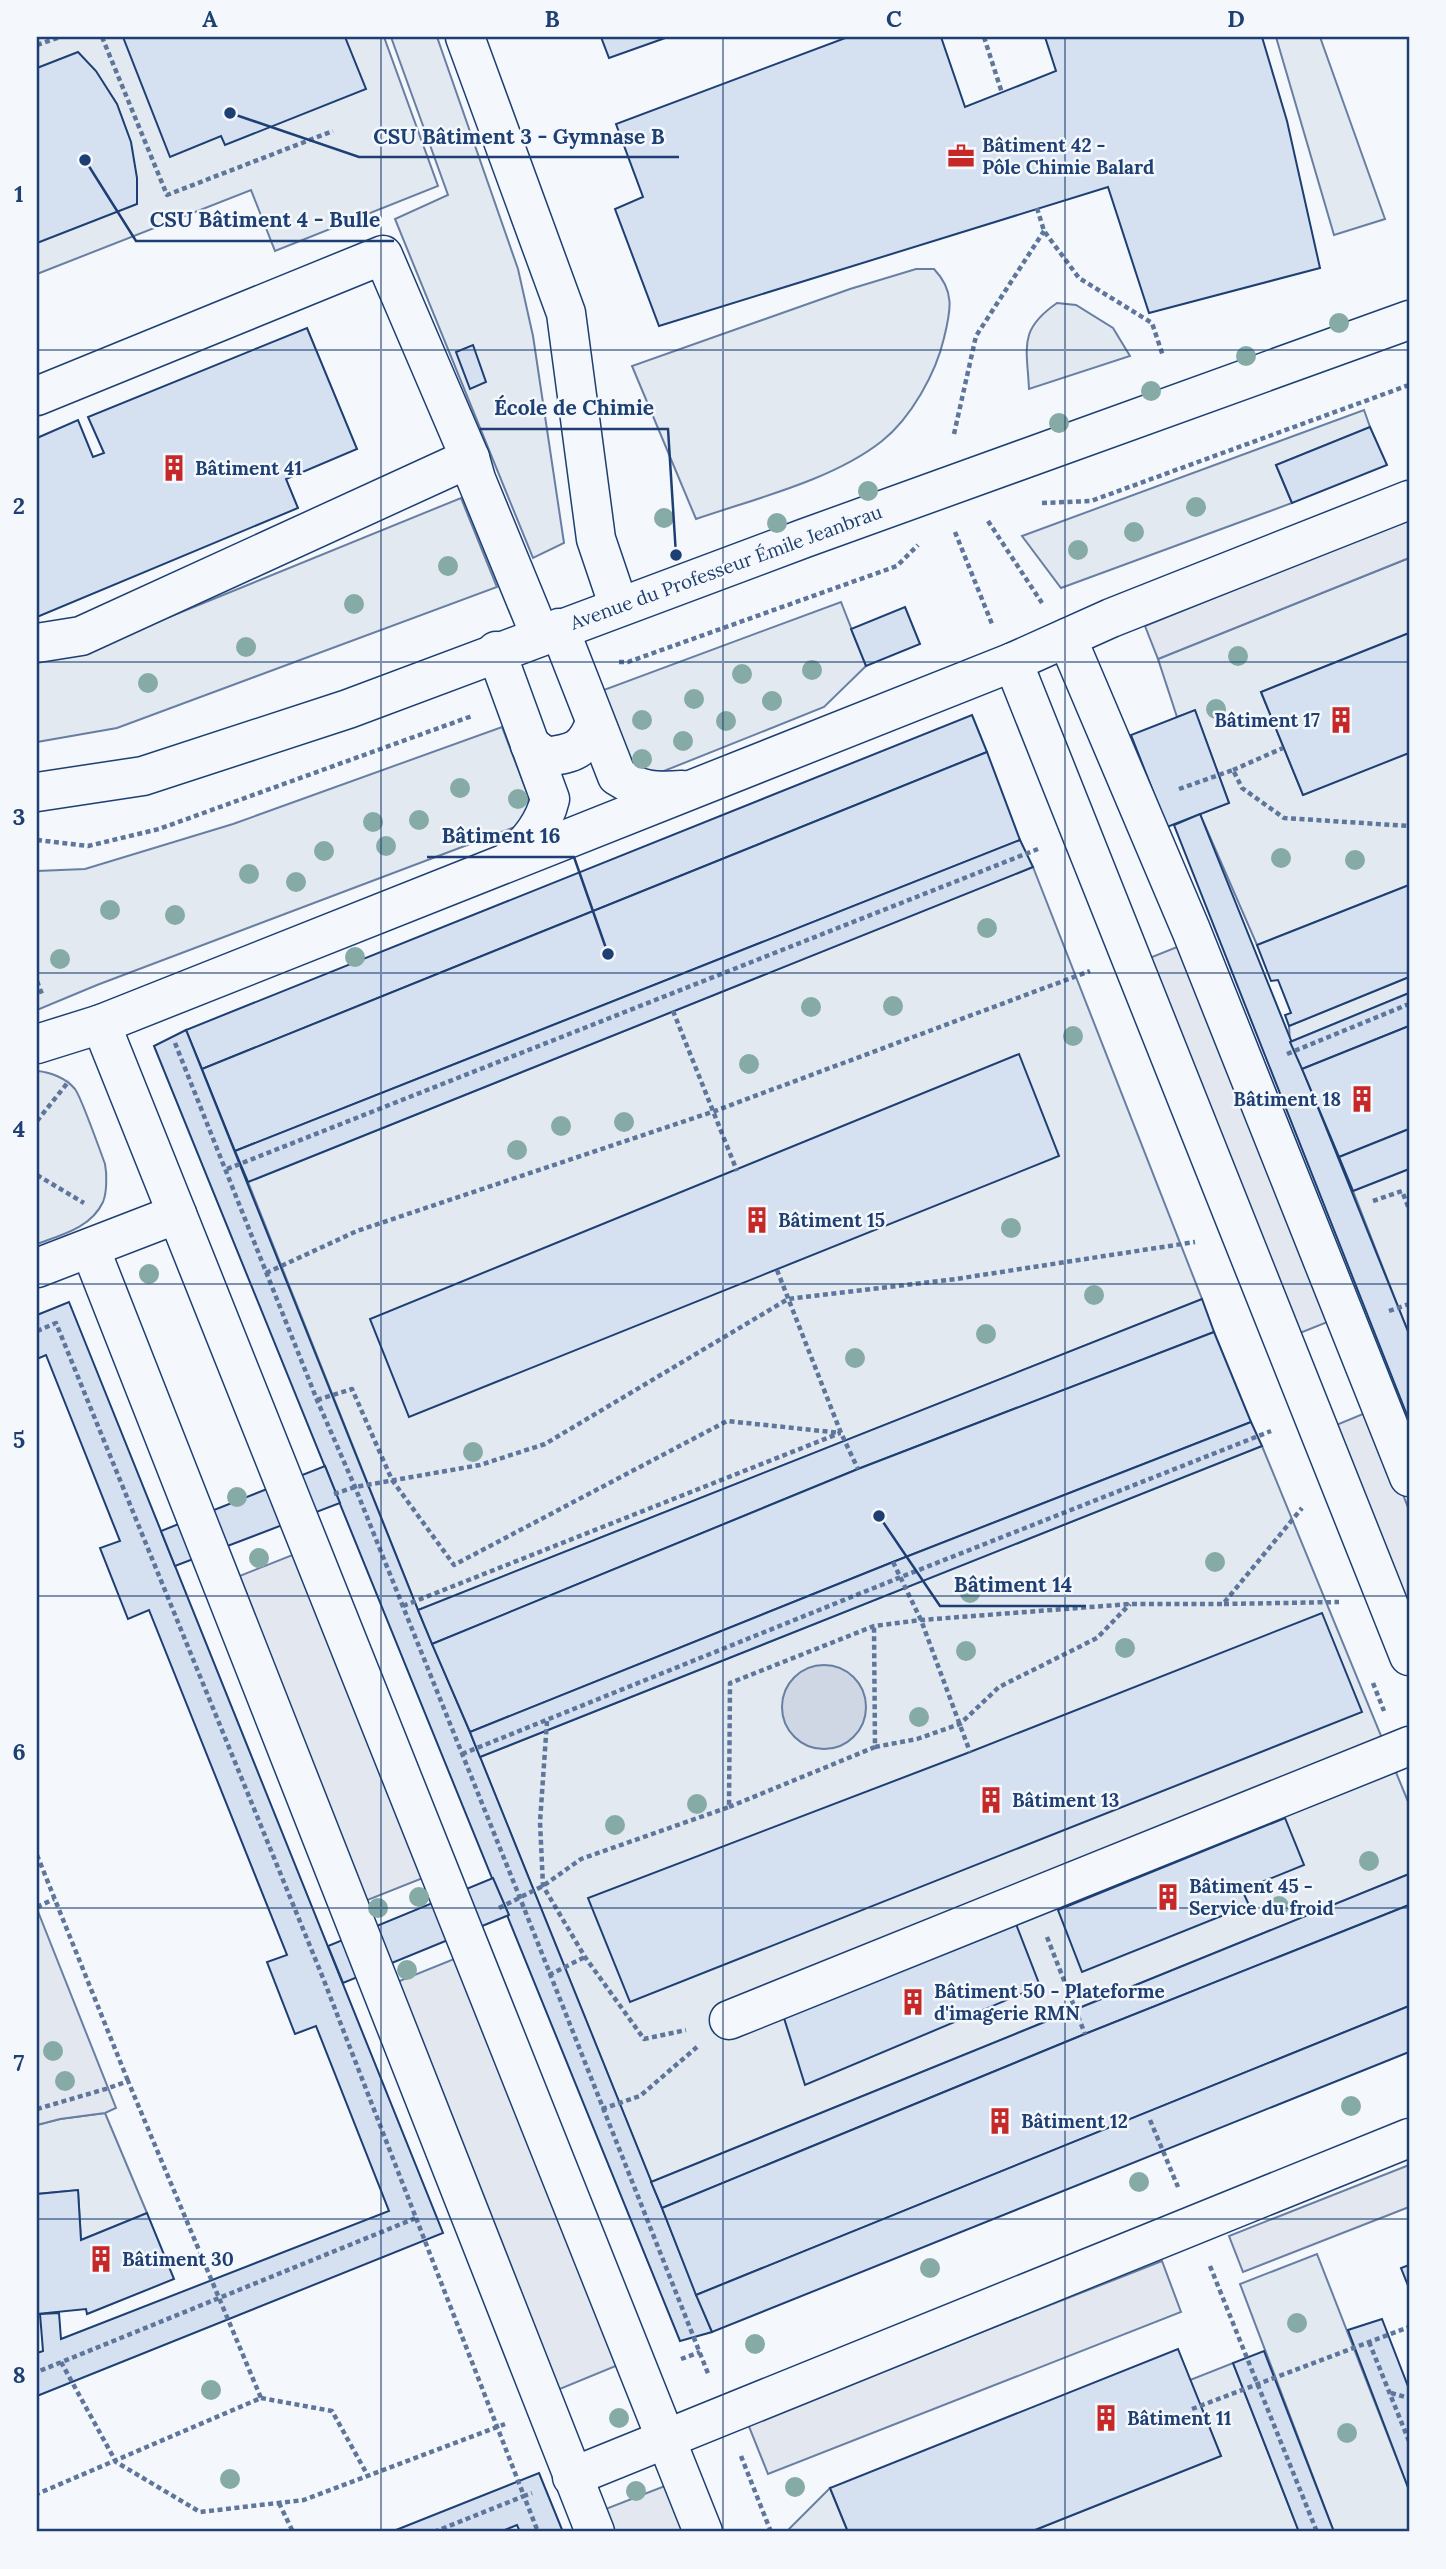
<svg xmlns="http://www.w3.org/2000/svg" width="1446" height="2569" font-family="Lora,serif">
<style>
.green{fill:#e3e9f0;stroke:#687fa3;stroke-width:2}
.parking{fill:#e3e8f0;stroke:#687fa3;stroke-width:2}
.water{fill:#cfd7e4;stroke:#687fa3;stroke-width:2}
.building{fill:#d5e0f0;stroke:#1d3f73;stroke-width:2}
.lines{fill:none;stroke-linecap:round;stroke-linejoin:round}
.minor-casing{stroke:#1d3f73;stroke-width:41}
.path{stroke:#5e769c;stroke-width:4.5;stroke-dasharray:5 3.5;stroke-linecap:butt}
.minor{stroke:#f4f7fb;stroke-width:38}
.tree{fill:#86aba6}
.grid{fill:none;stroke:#1d3f73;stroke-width:2;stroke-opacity:0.55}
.labels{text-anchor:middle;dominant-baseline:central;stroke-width:5;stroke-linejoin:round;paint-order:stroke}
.poi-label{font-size:19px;font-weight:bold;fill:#1d3f73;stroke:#f4f7fb;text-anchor:start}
.street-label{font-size:19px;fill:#1d3f73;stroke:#f4f7fb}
.leader{fill:none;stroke:#1d3f73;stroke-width:2.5}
.callout-dot{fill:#1d3f73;stroke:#f4f7fb;stroke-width:2.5}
.callout-label{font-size:21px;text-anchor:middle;font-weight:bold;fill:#1d3f73;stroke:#f4f7fb;stroke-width:5;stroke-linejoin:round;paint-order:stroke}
.neatline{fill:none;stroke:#1d3f73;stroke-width:2.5}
.grid-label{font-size:23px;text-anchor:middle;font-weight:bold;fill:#1d3f73}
</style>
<rect width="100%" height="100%" fill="#f4f7fb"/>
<!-- green -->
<g class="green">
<polygon points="37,37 384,37 438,186 275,251 251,190 37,274"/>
<polygon points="391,37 437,37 518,269 533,336 564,543 533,558 395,219 448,195"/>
<polygon points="1276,37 1320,37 1385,219 1334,235"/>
<path d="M916,269H934C955,291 951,310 944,338C936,373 911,418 882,441C833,480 754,499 696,519L632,366L850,289Z"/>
<path d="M1057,303L1076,305L1113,328L1130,356L1029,389C1027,347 1018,330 1057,303Z"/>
<polygon points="1364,410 1370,427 1276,465 1292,503 1061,588 1022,536"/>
<polygon points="461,498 497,587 117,728 37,742 37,658 98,646"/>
<polygon points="1409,558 1409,633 1261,692 1303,795 1409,752 1409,885 1257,945 1200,814 1229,803 1195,711 1177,717 1158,659"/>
<path d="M841,602L866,666L824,707L659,773C619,773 612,720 601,691Z"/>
<polygon points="502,727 528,795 528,816 515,827 97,985 37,1010 37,871 85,869 233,824"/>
<polygon points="1033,867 1202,1299 418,1610 248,1182"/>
<polygon points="1409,977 1409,993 1290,1042 1289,1026"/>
<path d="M37,1071C50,1072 66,1078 75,1089C81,1097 101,1153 105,1164C107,1174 107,1192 103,1202C91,1228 61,1235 37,1244Z"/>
<polygon points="1409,1169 1409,1326 1406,1327 1353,1191"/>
<polygon points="1262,1446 1409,1804 1409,1874 651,2182 480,1757"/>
<polygon points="105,2113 147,2213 81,2240 78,2190 37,2194 37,2125 60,2119"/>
<polygon points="1317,2254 1409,2490 1409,2532 1334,2532 1240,2284"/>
<polygon points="1233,2363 1299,2532 1030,2532 1221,2456 1190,2380"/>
<polygon points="830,2488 848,2532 790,2532 789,2529"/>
</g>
<!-- parking -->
<g class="parking">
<polygon points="1409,519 1409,558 1158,659 1145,626"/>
<polygon points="1182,945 1335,1319 1295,1335 1142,961"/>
<polygon points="1370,1411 1409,1510 1409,1631 1329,1428"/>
<polygon points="300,1552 428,1876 360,1903 232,1579"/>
<polygon points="37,1909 116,2108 105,2113 60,2119 37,2125"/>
<polygon points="459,1957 623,2363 555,2391 392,1984"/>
<polygon points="1409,2165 1409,2207 1243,2272 1229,2236"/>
<polygon points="1162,2261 1181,2312 768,2474 748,2424"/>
<polygon points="670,2484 689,2532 612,2532 603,2510"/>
</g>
<!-- water -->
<circle class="water" cx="824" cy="1707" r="42"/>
<!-- building -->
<g class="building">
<polygon points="123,37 345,37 366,89 225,145 221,136 170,157"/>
<polygon points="601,37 668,37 609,58"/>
<polygon points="848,37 941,37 965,107 1056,71 1045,37 1262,37 1287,121 1320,268 1149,313 1108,187 659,326 615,209 643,197 616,124"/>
<polygon points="78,52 96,71 117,104 131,142 137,178 137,204 37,243 37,68"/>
<polygon points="307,328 357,449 286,479 298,508 37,617 37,438 78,420 93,457 104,453 88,417"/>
<polygon points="473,345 486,382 470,389 456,352"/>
<polygon points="1370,427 1387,465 1292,503 1276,465"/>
<polygon points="905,607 920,644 866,666 851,629"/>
<polygon points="1409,633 1409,753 1303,795 1261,692"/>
<polygon points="1195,710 1229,803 1167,827 1131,735"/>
<polygon points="972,715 987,752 202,1069 186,1030"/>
<polygon points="987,752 1020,840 235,1151 202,1069"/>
<polygon points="1200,814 1409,1334 1409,1420 1174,825"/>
<polygon points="1020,840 1033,867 248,1182 235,1151"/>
<polygon points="1409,885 1409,977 1289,1026 1285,1015 1291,1013 1278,980 1271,981 1257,945"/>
<polygon points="1409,993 1409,1026 1302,1069 1290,1042"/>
<polygon points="1409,1026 1409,1129 1339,1157 1302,1069"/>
<polygon points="186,1030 418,1610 470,1732 712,2332 680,2341 154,1046"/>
<polygon points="1019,1054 1059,1156 409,1417 370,1319"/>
<polygon points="1409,1129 1409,1169 1353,1191 1339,1157"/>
<polygon points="1202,1299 1214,1332 858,1469 432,1644 418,1610"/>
<polygon points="69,1302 443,2233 37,2396 37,2353 43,2351 40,2314 59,2313 61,2339 389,2211 316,2026 295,2034 267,1962 287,1955 149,1610 128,1619 100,1548 120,1541 46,1355 37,1359 37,1315"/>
<polygon points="1214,1332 1251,1422 893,1562 470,1732 432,1644 858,1469"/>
<polygon points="1251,1422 1262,1446 480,1757 470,1732 893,1562"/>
<polygon points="325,1466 340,1503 175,1566 161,1531"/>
<polygon points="1322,1613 1362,1712 630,2002 588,1898 970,1752"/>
<polygon points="1285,1818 1304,1865 1242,1890 1249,1905 1082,1972 1058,1910"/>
<polygon points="1409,1874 1409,1905 1085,2034 662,2208 651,2182"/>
<polygon points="493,1878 509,1915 343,1983 328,1946"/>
<polygon points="1409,1905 1409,2006 696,2295 662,2208 1085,2034"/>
<polygon points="1016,1924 1040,1986 805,2085 784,2018"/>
<polygon points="1409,2006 1409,2052 712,2332 696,2295"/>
<polygon points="78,2190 81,2240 147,2213 174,2279 87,2314 86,2309 37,2314 37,2194"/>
<polygon points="1409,2265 1409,2288 1401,2268"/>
<polygon points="1382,2319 1409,2389 1409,2490 1348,2330"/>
<polygon points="1178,2349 1221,2456 1030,2532 848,2532 830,2488"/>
<polygon points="1264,2351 1334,2532 1299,2532 1233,2363"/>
<polygon points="539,2473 563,2532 520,2532 517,2525 500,2532 391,2532"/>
</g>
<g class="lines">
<defs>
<g id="minor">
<polyline points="465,37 566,313 596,539 619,607"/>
<polyline points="37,396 383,255 470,458 476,479 540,635"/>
<path d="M559,628L617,776C640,791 654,792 682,790"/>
<polyline points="1067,638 1191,930 1409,1477"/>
<polyline points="37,643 81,636 470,458"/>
<path d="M496,651L550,799C544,824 530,840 512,858"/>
<polyline points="1013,662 1409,1656"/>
<path d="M530,745L546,757C574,753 584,751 595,723"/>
<polyline points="37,792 143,776 348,709 805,538 1409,320"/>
<polyline points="37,1044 101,1024 1013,662 1111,618 1409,500"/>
<polyline points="177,1214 703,2532"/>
<polyline points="90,1248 595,2532"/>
<polyline points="37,1268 177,1214 101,1024"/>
<polyline points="729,2020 1409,1746"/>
<polyline points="572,2477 1409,2138"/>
</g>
</defs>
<!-- minor casing -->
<use href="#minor" class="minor-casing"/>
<!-- path -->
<g class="path">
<polyline points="102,37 167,195 333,131"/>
<polyline points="984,37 1002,93"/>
<polyline points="37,45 60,37"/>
<polyline points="1037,208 1044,231 1079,278 1152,323 1163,356"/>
<polyline points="954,434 976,336 1044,231"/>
<polyline points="1042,503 1091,501 1409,385"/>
<polyline points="988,521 1042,603"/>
<polyline points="955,532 992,624"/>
<polyline points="619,662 628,662 897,566 918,545"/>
<polyline points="1233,770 1283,748"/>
<polyline points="1179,789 1233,770 1242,788 1284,818 1409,826"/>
<polyline points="37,840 88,846 159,829 472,716"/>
<polyline points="37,981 43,997"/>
<polyline points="673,1011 737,1171"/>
<polyline points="175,1043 317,1400 355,1487 520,1898 709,2376"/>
<polyline points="1287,1054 1409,1004"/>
<polyline points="37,1121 69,1081"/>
<polyline points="227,1169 1038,849"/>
<polyline points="37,1175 84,1203"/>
<polyline points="1373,1201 1402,1191 1409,1209"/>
<polyline points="777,1270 841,1433 858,1469"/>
<polyline points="266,1273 357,1231 712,1112 1090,971"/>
<polyline points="1389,1311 1409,1304"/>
<polyline points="37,1331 56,1323 323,1978 416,2218 37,2372"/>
<polyline points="317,1400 352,1389 392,1480 454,1565 727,1421 841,1433"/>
<polyline points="334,1494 355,1487 480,1465 545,1444 788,1299 956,1279 1195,1242"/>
<polyline points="893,1562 921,1620 970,1752"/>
<polyline points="1224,1604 1339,1602"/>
<polyline points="403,1606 840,1433"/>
<polyline points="1373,1683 1384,1711"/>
<polyline points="547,1721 540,1822 543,1886 585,1957 644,2039 686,2030"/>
<polyline points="875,1747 917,1739 960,1724 999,1687 1097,1638 1130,1604"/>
<polyline points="462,1754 901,1577 1271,1431"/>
<polyline points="729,1807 875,1747 874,1626"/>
<polyline points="37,1855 128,2081"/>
<polyline points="37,1907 54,1899"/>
<polyline points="499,1908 543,1886 581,1859 729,1807 730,1683 874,1626 921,1620 1130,1604 1223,1604 1302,1508"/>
<polyline points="1047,1937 1085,2034"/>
<polyline points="549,1975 585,1957"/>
<polyline points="37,2109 109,2088 128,2081 261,2398 37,2494"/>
<polyline points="602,2109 640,2096 697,2047"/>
<polyline points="1150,2120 1178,2187"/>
<polyline points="416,2218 524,2496 532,2493"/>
<polyline points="1210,2266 1317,2532"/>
<polyline points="1369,2342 1409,2441"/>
<polyline points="681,2359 700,2352"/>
<polyline points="61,2362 116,2462 200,2512 304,2500 505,2424"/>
<polyline points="1391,2393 1409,2398"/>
<polyline points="261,2398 332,2411 368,2476"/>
<polyline points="1192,2409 1409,2327"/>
<polyline points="741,2456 771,2532"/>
<polyline points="279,2503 293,2532"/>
<polyline points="434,2532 524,2496 538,2532"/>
</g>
<!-- minor -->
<use href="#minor" class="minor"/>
</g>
<!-- trees -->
<g class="tree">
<circle cx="1339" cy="323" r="10"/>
<circle cx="1246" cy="356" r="10"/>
<circle cx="1151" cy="391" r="10"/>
<circle cx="1059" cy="423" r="10"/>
<circle cx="868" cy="491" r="10"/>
<circle cx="1196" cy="507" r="10"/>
<circle cx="664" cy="518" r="10"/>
<circle cx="777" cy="523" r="10"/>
<circle cx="1134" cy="532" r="10"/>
<circle cx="1078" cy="550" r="10"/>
<circle cx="448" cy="566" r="10"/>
<circle cx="354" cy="604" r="10"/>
<circle cx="246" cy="647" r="10"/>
<circle cx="1238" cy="656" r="10"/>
<circle cx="812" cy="670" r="10"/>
<circle cx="742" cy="674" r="10"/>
<circle cx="148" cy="683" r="10"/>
<circle cx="694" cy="699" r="10"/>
<circle cx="772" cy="701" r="10"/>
<circle cx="1216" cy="709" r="10"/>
<circle cx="642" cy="720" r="10"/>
<circle cx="726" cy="721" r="10"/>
<circle cx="683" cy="741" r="10"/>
<circle cx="642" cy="759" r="10"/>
<circle cx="460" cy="788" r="10"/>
<circle cx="518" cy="799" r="10"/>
<circle cx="419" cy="820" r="10"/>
<circle cx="373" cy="822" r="10"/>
<circle cx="386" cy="846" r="10"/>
<circle cx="324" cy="851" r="10"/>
<circle cx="1281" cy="858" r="10"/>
<circle cx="1355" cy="860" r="10"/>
<circle cx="249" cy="874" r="10"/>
<circle cx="296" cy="882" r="10"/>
<circle cx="110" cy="910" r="10"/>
<circle cx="175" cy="915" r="10"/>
<circle cx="987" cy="928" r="10"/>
<circle cx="355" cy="957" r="10"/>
<circle cx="60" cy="959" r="10"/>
<circle cx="893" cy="1006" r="10"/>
<circle cx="811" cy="1007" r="10"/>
<circle cx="1073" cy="1036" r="10"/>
<circle cx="749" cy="1064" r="10"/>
<circle cx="624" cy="1122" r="10"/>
<circle cx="561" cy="1126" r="10"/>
<circle cx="517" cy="1150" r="10"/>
<circle cx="1011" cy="1228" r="10"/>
<circle cx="149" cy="1274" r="10"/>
<circle cx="1094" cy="1295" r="10"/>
<circle cx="986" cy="1334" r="10"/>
<circle cx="855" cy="1358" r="10"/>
<circle cx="473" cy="1452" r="10"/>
<circle cx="237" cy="1497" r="10"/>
<circle cx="259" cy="1558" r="10"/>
<circle cx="1215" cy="1562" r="10"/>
<circle cx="970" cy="1593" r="10"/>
<circle cx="1125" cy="1648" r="10"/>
<circle cx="966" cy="1651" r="10"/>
<circle cx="919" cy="1717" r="10"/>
<circle cx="697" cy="1804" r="10"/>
<circle cx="615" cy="1825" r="10"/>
<circle cx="1369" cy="1861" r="10"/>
<circle cx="419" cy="1897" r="10"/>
<circle cx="1279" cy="1906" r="10"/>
<circle cx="378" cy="1908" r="10"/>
<circle cx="407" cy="1970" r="10"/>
<circle cx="53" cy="2051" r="10"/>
<circle cx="65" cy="2081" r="10"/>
<circle cx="1351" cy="2106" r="10"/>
<circle cx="1139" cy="2182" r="10"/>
<circle cx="930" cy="2268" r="10"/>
<circle cx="1297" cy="2323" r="10"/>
<circle cx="755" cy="2344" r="10"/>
<circle cx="211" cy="2390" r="10"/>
<circle cx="619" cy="2418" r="10"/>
<circle cx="1347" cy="2433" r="10"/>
<circle cx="230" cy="2479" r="10"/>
<circle cx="795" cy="2487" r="10"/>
<circle cx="636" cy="2491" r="10"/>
</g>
<!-- grid -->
<path class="grid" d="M381,37V2532M723,37V2532M1065,37V2532M37,350H1409M37,662H1409M37,973H1409M37,1284H1409M37,1596H1409M37,1908H1409M37,2219H1409"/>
<!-- icons -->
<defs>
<symbol id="office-bare" viewBox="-9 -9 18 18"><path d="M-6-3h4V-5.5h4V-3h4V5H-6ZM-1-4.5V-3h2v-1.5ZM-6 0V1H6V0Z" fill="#c62828" stroke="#f4f7fb" stroke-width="2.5" paint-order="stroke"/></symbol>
<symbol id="building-bare" viewBox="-9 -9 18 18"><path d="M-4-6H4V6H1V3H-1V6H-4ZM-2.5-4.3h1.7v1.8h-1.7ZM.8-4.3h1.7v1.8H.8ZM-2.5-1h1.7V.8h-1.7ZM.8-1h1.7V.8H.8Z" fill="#c62828" stroke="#f4f7fb" stroke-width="2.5" paint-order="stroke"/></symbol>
</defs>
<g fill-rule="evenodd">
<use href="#office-bare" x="942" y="137" width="38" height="38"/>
<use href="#building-bare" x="155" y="449" width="38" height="38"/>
<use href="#building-bare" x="1322" y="701" width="38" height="38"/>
<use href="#building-bare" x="1343" y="1080" width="38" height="38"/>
<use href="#building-bare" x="738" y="1201" width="38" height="38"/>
<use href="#building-bare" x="972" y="1781" width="38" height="38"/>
<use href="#building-bare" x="1149" y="1878" width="38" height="38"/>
<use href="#building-bare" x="894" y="1983" width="38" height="38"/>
<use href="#building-bare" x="981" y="2102" width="38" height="38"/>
<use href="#building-bare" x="82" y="2240" width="38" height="38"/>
<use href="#building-bare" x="1087" y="2399" width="38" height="38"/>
</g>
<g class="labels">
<!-- poi labels -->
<g class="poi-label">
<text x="982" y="145">Bâtiment 42 -<tspan x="982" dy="22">Pôle Chimie Balard</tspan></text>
<text x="195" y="468">Bâtiment 41</text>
<text x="1320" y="720" text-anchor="end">Bâtiment 17</text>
<text x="1341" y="1099" text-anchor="end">Bâtiment 18</text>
<text x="778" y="1220">Bâtiment 15</text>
<text x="1012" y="1800">Bâtiment 13</text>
<text x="1189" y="1886">Bâtiment 45 -<tspan x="1189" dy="22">Service du froid</tspan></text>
<text x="934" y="1991">Bâtiment 50 - Plateforme<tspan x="934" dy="22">d'imagerie RMN</tspan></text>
<text x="1021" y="2121">Bâtiment 12</text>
<text x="122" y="2259">Bâtiment 30</text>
<text x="1127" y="2418">Bâtiment 11</text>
</g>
<!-- street labels -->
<g class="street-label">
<text transform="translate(726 567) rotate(-20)">Avenue du Professeur Émile Jeanbrau</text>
</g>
</g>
<!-- callouts -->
<path class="leader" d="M230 113L359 157H679M85 160L136 241H394M676 555L668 429H480M608 954L574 857H427M879 1516L940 1606H1086"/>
<g class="callout-dot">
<circle cx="230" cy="113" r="7"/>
<circle cx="85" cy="160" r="7"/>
<circle cx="676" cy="555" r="7"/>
<circle cx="608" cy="954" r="7"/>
<circle cx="879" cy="1516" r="7"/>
</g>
<g class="callout-label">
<text x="519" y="144">CSU Bâtiment 3 - Gymnase B</text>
<text x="265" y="227">CSU Bâtiment 4 - Bulle</text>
<text x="574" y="415">École de Chimie</text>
<text x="501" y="843">Bâtiment 16</text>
<text x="1013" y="1592">Bâtiment 14</text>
</g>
<!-- border -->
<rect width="1446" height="2569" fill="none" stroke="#f4f7fb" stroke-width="77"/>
<rect x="38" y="38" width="1370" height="2492" class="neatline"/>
<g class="grid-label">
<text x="210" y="27">A</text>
<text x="552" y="27">B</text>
<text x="894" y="27">C</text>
<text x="1236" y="27">D</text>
<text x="19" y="202">1</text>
<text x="19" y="514">2</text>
<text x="19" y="825">3</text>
<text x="19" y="1137">4</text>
<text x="19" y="1448">5</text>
<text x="19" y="1760">6</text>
<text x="19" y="2071">7</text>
<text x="19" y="2383">8</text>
</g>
</svg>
